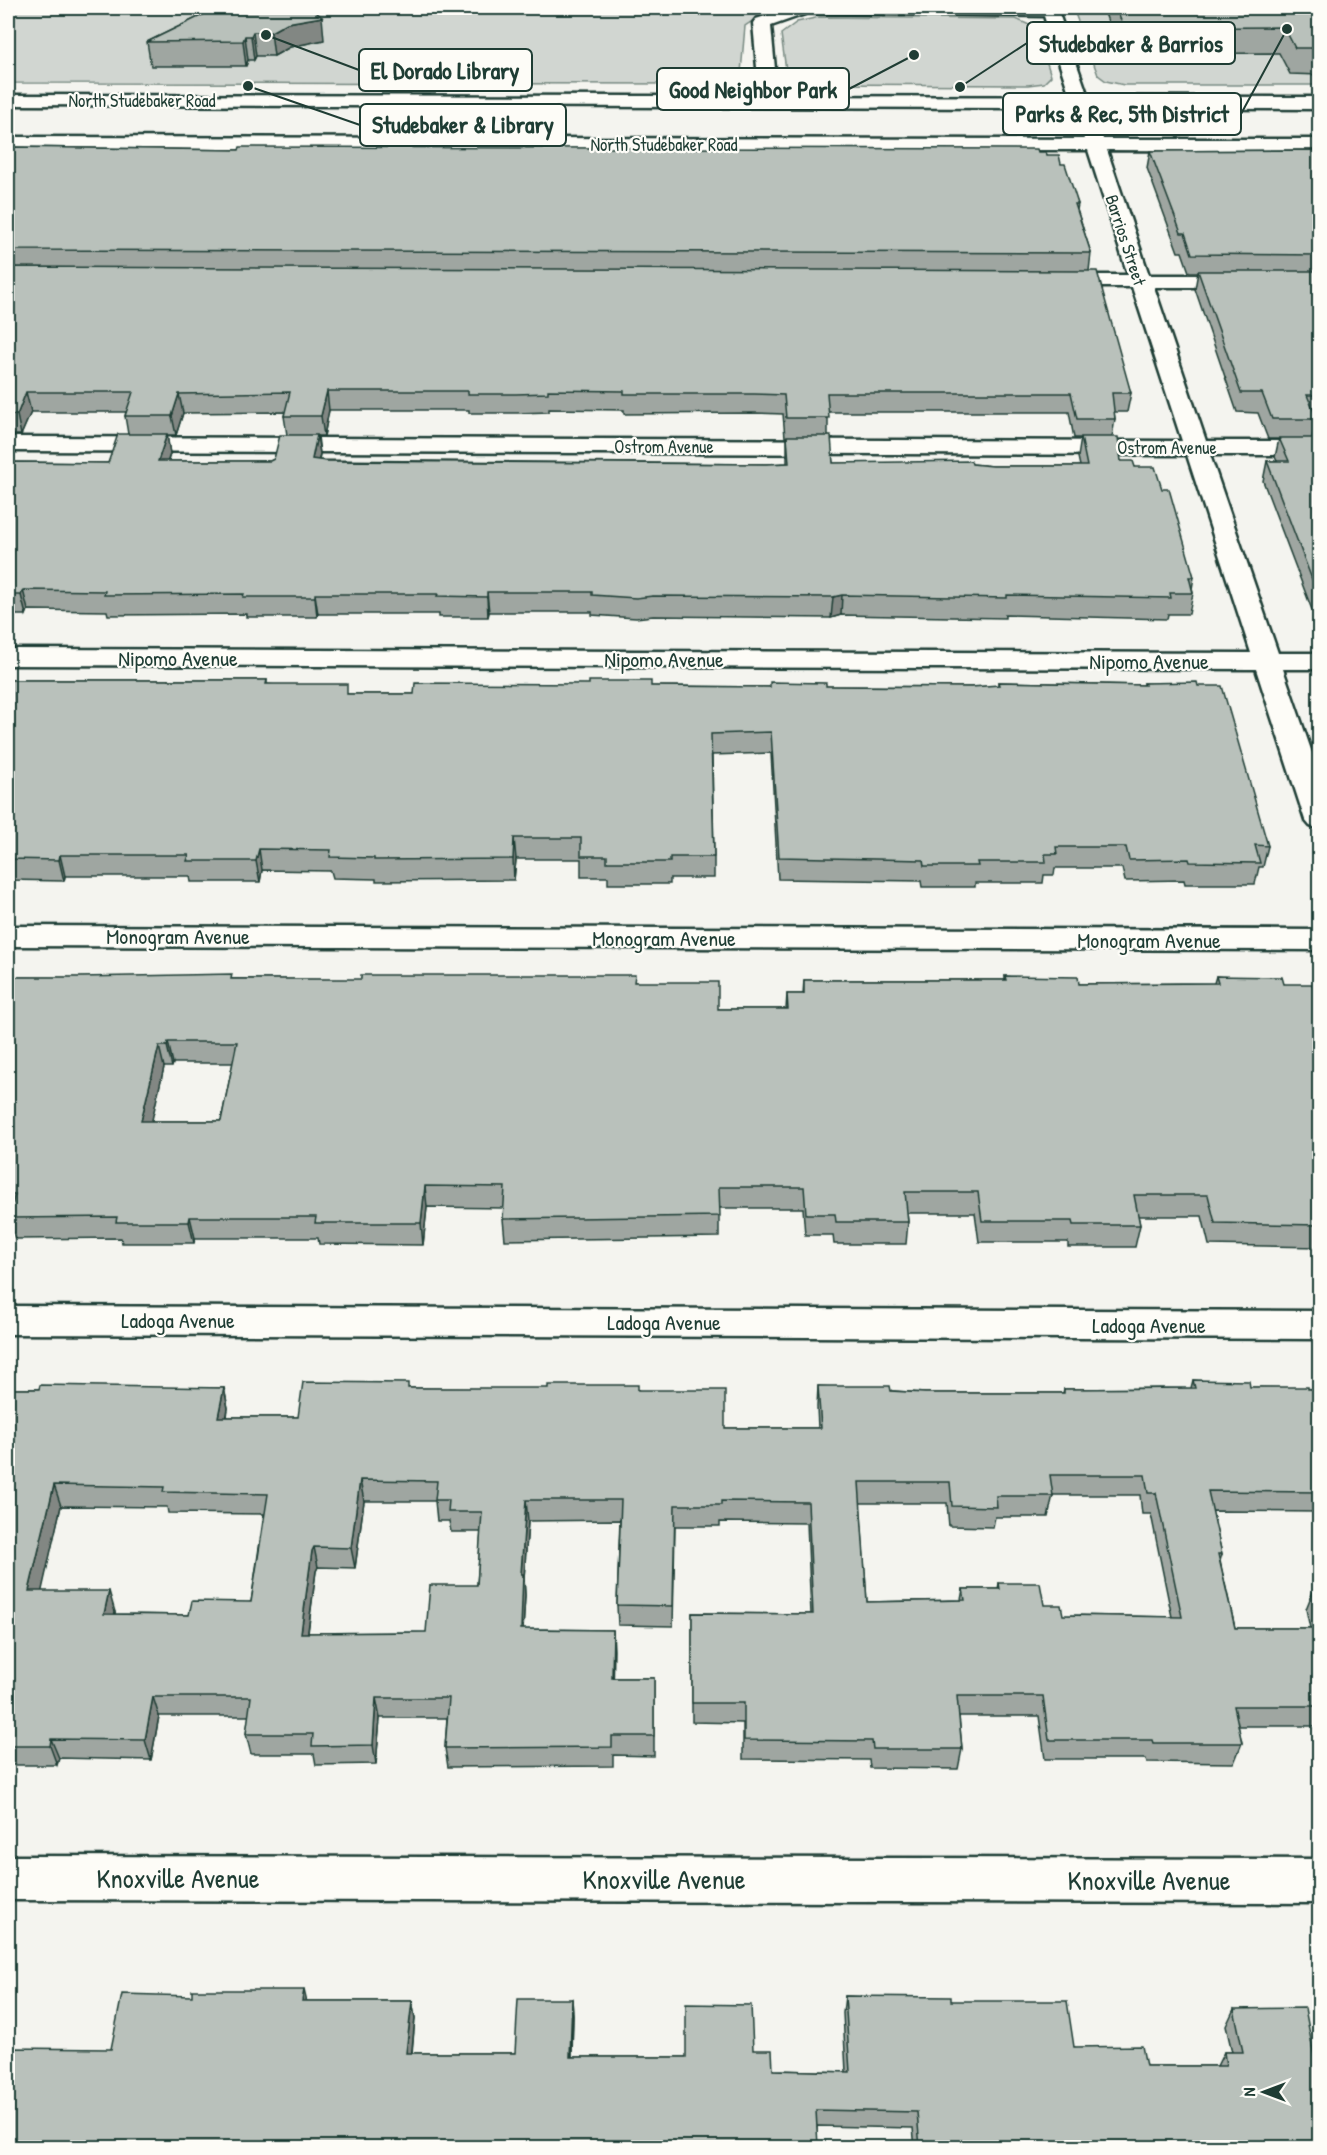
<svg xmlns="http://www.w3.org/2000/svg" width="1327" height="2155" font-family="'Patrick Hand',sans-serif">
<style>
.green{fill:#d1d6d1;stroke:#788a82;stroke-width:1.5}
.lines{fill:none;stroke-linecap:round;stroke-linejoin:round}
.street-casing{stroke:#1f3d34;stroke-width:5}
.secondary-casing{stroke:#1f3d34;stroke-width:5}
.street{fill:#fdfcf7;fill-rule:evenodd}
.secondary{fill:#fdfcf7;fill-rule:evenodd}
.wall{fill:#9fa6a1;stroke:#1f3d34;stroke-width:1.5;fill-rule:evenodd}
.shaded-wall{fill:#828783;stroke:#1f3d34;stroke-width:1.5}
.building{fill:#b9c1bb;stroke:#1f3d34;stroke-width:1.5;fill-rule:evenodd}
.labels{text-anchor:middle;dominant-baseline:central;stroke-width:4.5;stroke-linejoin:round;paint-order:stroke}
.far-street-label{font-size:18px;fill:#1f3d34;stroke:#fdfcf7}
.street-label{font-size:22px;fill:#1f3d34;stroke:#fdfcf7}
.near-street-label{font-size:27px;fill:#1f3d34;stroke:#fdfcf7}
.leader{fill:none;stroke:#1f3d34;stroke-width:2}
.callout-dot{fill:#1f3d34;stroke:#fdfcf7;stroke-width:2}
.callout{fill:#fdfcf7;stroke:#1f3d34;stroke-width:2}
.callout-label{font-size:24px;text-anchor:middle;font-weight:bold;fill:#1f3d34}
</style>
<rect width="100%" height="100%" fill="#f4f4ef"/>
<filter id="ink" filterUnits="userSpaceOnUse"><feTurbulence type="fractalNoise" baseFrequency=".0167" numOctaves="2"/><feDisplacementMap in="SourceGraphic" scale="12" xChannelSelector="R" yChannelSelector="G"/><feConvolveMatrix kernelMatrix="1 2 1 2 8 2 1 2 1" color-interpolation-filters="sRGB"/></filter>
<g filter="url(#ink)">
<!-- green -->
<g class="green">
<polygon points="8,8 788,8 766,12 745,26 740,84 8,83"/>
<polygon points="1073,8 1319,8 1319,85 1124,85 1106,81 1098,75"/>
<polygon points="820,17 1016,19 1036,28 1051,76 1044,83 1028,85 806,84 787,77 781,34 797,22"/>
</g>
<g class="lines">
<defs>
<g id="street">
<polygon points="791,8 1057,8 1103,139 1320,139 1320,151 1107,150 1149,275 1320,275 1320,287 1154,287 1206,441 1320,441 1320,455 1210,455 1278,653 1320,653 1320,669 1283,669 1320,776 1320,829 1310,826 1305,820 1256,669 8,665 8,649 1251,653 1187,455 8,451 8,437 1182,441 1132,287 1054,287 1047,285 1043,281 1047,277 1054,275 1128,275 1088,150 8,149 8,137 1084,139 1044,16 808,13 771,26 778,101 775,105 763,105 760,101 753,23 756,19"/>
<polygon points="8,926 1320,930 1320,950 8,946"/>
<polygon points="8,1306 1320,1311 1320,1339 8,1334"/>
<polygon points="8,1856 1320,1859 1320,1903 8,1900"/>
</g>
<polygon id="secondary" points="8,95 1320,97 1320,109 8,105"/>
</defs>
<!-- street casing -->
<use href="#street" class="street-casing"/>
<!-- secondary casing -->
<use href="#secondary" class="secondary-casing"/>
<!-- street -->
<use href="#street" class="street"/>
<!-- secondary -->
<use href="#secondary" class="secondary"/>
</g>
<!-- wall -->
<g class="wall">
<polygon points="217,8 324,40 290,47 274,56 256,56 254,60 248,60 246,66 151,66 147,42"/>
<polygon points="1103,8 1320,8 1320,75 1290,74 1279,53 1120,54"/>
<path d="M8,147L239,150L1038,152L1047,155L1061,164L1078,204L1077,210L1091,253L1089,271L1131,393L1127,412H1114L1115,419L1112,437L1121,461L1135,467L1162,489L1194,577L1192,589L1193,593L1189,614H1168L1167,619L1005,615V618L841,615L831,618L653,616L636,618L592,615V612H489L488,617H439V614H318L317,617H246V614L108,615L107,611L28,610L26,615H8ZM549,409L624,410V414L754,413L783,414L785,437H787V463L766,464L319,460L320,454L318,436H324L329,410H469V413H517L549,412ZM31,412H126L125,416L128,434L108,463L10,462L13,453L9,435H21ZM285,412L284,416L287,435L274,459L270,461H168L170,454L167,435H176L183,413ZM828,412H1069L1074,438H1081L1078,457L1080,466H993L972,464L833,463L828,436Z"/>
<polygon points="1320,150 1320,414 1315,414 1317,419 1312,438 1320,438 1320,616 1314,615 1263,481 1267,461 1277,461 1275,457 1279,439 1268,439 1258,413 1237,412 1195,289 1198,272 1189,272 1182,252 1178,252 1147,168 1150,151"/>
<polygon points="8,680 267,680 267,684 348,694 414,694 651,686 770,687 826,686 971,687 998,686 998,682 1144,685 1144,683 1198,686 1268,846 1263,867 1259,867 1255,884 1185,884 1184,880 1125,881 1122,868 1055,868 1054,875 1044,875 1043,883 975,883 975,887 922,887 921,881 778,879 771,753 712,755 714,857 714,878 670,878 670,884 608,884 608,877 581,877 581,859 516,859 514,880 376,881 376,879 333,878 331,871 262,870 260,882 191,882 190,876 65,876 64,881 8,880"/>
<path d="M1005,976L1079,984L1214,983L1216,976L1284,984L1320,1007V1247L1209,1245L1202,1216H1138L1140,1225L1135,1247H1068V1242H979L975,1213H907L908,1222L906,1244H834L833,1235H805L803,1208H719V1237L505,1240L503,1219L504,1208L427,1207L423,1245L319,1244L318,1238H195L194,1243H122L121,1238L15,1239L9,1218V1215H8V977L635,982L718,1009H786L787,994H803L804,980H1005ZM173,1063H233L221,1121H151L164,1067H172Z"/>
<path d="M1193,1380L1250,1387L1320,1389V1512L1212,1511L1222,1554L1220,1561L1235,1628H1310L1306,1609L1314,1589H1320V1729L1319,1726H1238L1242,1743L1234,1763L1147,1762L1146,1759H1045L1039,1716H959L962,1749L958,1769L870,1768L869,1760L743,1759V1723L692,1722V1613L811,1614L807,1523L720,1522V1526H675L673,1626L618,1625L617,1605L620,1520L528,1521L524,1578L525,1595L523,1629L613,1630V1678H654V1756L613,1755V1766L448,1767L445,1748L447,1718H380L376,1764L316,1765L314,1754H251L246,1734L249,1716H159L151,1760L59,1758L57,1765H8V1389L224,1388L228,1408L227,1417H298L409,1388L639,1390L725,1428H818L817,1407L818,1386L925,1393H1063L1064,1389L1191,1388ZM1053,1495H1140L1142,1514H1151L1172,1617L1063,1615L999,1583L998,1589H963L961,1600L867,1602L860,1503H947L949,1526L993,1527L995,1517H1048ZM364,1501H435L437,1521H449L451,1532H481L477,1585L426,1632L308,1633L316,1571L318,1567L355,1568ZM61,1506L167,1507L168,1513L264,1514L251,1602L189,1615L115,1614V1612L41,1591Z"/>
<polygon points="845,1996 951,2001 1074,2047 1146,2066 1217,2066 1224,2052 1232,2052 1226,2026 1234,2009 1320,2148 915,2148 913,2128 817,2126 817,2148 8,2148 111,2049 307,2001 412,2001 415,2018 412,2053 515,2053 572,1999 573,2016 572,2057 686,2057 753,2050 773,2070 846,2072 843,2013"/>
</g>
<!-- shaded-wall -->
<g class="shaded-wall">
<polygon points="322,17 324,40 290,47 274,56 271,32 287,23"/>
<polygon points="253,32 256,56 254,60 251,36"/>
<polygon points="245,36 248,60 246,66 243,41"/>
<polygon points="327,391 329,410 324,436 321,416"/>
<polygon points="26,392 31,412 21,435 17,415"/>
<polygon points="179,394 183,413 176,435 172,416"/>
<polygon points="9,434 13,453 8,467 8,437"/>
<polygon points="167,434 170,454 161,481 158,461"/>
<polygon points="317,435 320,454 314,479 312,459"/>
<polygon points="23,590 28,610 26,615 21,595"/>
<polygon points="487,592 489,612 488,617 487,597"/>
<polygon points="315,594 318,614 317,617 315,597"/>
<polygon points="842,595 841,615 831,618 833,597"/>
<polygon points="514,838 516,859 514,880 513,859"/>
<polygon points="259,849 262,870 260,882 256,861"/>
<polygon points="60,855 65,876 64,881 59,860"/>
<polygon points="168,1042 173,1063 172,1067 167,1046"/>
<polygon points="159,1046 164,1067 147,1142 141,1121"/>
<polygon points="425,1186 427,1207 423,1245 421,1223"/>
<polygon points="190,1217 195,1238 194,1243 189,1222"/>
<polygon points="224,1388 228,1408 223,1438 218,1417"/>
<polygon points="360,1480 364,1501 355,1568 351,1548"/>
<polygon points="54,1485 61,1506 37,1612 29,1591"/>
<polygon points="526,1500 528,1521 524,1578 525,1595 522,1649 521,1629 521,1574"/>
<polygon points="314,1547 318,1567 316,1571 305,1653 301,1633 312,1551"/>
<polygon points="109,1591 115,1612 111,1634 104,1614"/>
<polygon points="613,1630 614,1650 613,1697 612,1678"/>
<polygon points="153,1697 159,1716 151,1760 145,1740"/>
<polygon points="376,1698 380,1718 376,1764 373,1745"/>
<polygon points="51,1739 59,1758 57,1765 50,1746"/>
<polygon points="304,1990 308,2007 302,2001"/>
<polygon points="572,1999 573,2016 571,2074 570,2057"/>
<polygon points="412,2001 415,2018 410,2070 406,2053"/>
</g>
<!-- building -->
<g class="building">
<polygon points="217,8 311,8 322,17 287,23 271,32 253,32 251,36 245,36 243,41 147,42"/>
<polygon points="1116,8 1320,8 1320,48 1295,48 1284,27 1124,28"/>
<polygon points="8,147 239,150 240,147 1037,149 1038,152 1046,152 1047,155 1059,155 1061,164 1065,164 1078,204 1075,204 1091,253 8,250"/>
<polygon points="1320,150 1320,255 1192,254 1185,233 1181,233 1150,151"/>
<polygon points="8,267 1097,271 1131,393 1112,393 1115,419 1077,419 1071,393 827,393 829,418 786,418 784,395 754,394 624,394 624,391 548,390 548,393 516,394 468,394 468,391 327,391 321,416 284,416 290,392 179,394 172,416 125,416 133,392 26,392 17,415 8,415"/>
<polygon points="1198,271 1320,271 1320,395 1307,395 1317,419 1272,419 1262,393 1241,393"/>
<polygon points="118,434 167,434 158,461 270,461 274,459 280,435 317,435 312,459 326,461 766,464 789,463 787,436 831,436 833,463 971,461 972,464 993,466 1087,466 1081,437 1118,437 1121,461 1133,461 1135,467 1155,467 1162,489 1169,489 1194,577 1189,577 1193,593 1170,593 1171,598 1007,595 1007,598 842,595 833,597 653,596 636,598 592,595 592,592 487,592 487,597 437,596 438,594 315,594 315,597 243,597 244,594 104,595 105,591 23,590 21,595 8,595 8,462 108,463"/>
<polygon points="1279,438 1320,438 1320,595 1318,595 1267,461 1289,461"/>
<polygon points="8,680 267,680 266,684 347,684 347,694 414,694 415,683 589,684 589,681 651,681 651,686 770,687 770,682 826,683 826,686 971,687 999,685 998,682 1145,685 1144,683 1197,682 1198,686 1222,686 1268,846 1255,845 1260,863 1190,862 1189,859 1129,860 1126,847 1056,847 1057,854 1045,854 1046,862 977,862 978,866 924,866 923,860 779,857 771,732 711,734 714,857 670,857 670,862 607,862 607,856 581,856 581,838 514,838 513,859 374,860 374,858 330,857 331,850 259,849 256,861 187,861 189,855 60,855 59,860 8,859"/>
<path d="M232,974L231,979H361V975H635L634,982H718V1009H788L787,994H804V980H1006L1005,976L1078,977L1079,984L1218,983L1216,976L1282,977L1284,984H1312L1320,1007V1225L1215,1223L1208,1195H1134L1140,1225H1073L1072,1221H982L978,1192H905L908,1222H836L835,1214H806L804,1187H719L720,1216L503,1219L505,1187L425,1186L421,1223H315L316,1217H190L189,1222H116L117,1217L9,1218L15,1194H8V977H81ZM168,1042H237L221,1121H141L159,1046H167Z"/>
<path d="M1193,1380L1249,1381L1250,1387H1308V1389H1320V1492L1208,1491L1222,1554H1218L1235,1628H1320V1706H1234L1242,1743H1153L1152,1740H1049L1043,1696H957L962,1749H873L872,1741L744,1740V1703H692V1613L813,1614L808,1502L721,1501V1505H675L673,1606L617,1605L621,1500H526L521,1574H523L521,1629L613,1630L612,1678H654V1736H612V1747L445,1748L449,1698H376L373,1745L312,1746L313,1734H246L251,1697H153L145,1740L51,1739L50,1746H8V1389H39L40,1385L224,1388L218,1417H298L303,1382L408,1383V1388H548V1385H638V1390H725V1428H821L818,1386H890L891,1391L925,1393H1064V1389L1195,1388ZM1050,1475H1145L1148,1493H1156L1182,1617L1063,1615L1061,1605H1044L1040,1583H999L1000,1589H963L965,1600L867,1602L859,1482H950L952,1506L997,1507L996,1496H1053ZM360,1480L437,1481L435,1500H449L448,1512H482L477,1585H430L426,1632L301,1633L312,1551L314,1547L351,1548ZM54,1485L164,1487L163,1492L268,1494L251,1602L192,1601L189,1615L104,1614L109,1591H29Z"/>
<polygon points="1314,1589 1320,1589 1320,1613"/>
<polygon points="192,1990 304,1990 302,2001 412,2001 406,2053 515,2053 518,1999 572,1999 570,2057 686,2057 686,2004 751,2005 753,2050 772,2050 773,2070 850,2072 845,1996 951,1997 951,2001 1067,2001 1074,2047 1142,2046 1146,2066 1226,2066 1224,2052 1243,2052 1234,2009 1305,2008 1314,2056 1320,2056 1320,2148 920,2148 917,2112 816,2110 818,2146 767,2146 767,2148 8,2148 8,2048 111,2049 122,1994 192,1996"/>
</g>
</g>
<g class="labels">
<!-- far-street labels -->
<g class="far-street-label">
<text x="142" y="100">North Studebaker Road</text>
<text x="664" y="144">North Studebaker Road</text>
<text transform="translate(1126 240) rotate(72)">Barrios Street</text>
<text x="664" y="446">Ostrom Avenue</text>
<text x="1167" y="447">Ostrom Avenue</text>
</g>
<!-- street labels -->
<g class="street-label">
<text x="178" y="658">Nipomo Avenue</text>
<text x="664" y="659">Nipomo Avenue</text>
<text x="1149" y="661">Nipomo Avenue</text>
<text x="178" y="936">Monogram Avenue</text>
<text x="664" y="938">Monogram Avenue</text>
<text x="1149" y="940">Monogram Avenue</text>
<text x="178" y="1320">Ladoga Avenue</text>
<text x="664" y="1322">Ladoga Avenue</text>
<text x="1149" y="1325">Ladoga Avenue</text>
</g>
<!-- near-street labels -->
<g class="near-street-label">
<text x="178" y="1878">Knoxville Avenue</text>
<text x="664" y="1879">Knoxville Avenue</text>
<text x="1149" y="1880">Knoxville Avenue</text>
</g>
</g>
<!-- callouts -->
<path class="leader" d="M960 87L1027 43M266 35L359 70M914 55L849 89M1287 29L1241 114M248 86L360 125"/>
<g class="callout-dot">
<circle cx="960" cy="87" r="6"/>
<circle cx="266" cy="35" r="6"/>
<circle cx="914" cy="55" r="6"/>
<circle cx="1287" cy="29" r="6"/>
<circle cx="248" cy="86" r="6"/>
</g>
<g class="callout">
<rect x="1027" y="22" width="208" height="42" rx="6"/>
<rect x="359" y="49" width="173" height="42" rx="6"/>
<rect x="657" y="68" width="192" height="42" rx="6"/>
<rect x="1003" y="93" width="238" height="42" rx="6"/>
<rect x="360" y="104" width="206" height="42" rx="6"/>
</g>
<g class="callout-label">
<text x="1131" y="52">Studebaker &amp; Barrios</text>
<text x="445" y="79">El Dorado Library</text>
<text x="753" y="98">Good Neighbor Park</text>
<text x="1122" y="122">Parks &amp; Rec, 5th District</text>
<text x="463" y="133">Studebaker &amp; Library</text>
</g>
<!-- margin -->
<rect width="1327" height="2155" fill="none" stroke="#fdfcf7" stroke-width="30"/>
<rect x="15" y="15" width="1297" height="2125" fill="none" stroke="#1f3d34" stroke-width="2" filter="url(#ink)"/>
<!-- north arrow -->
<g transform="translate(1264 2092) rotate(270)" stroke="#fdfcf7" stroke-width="4.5" paint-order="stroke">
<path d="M0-4.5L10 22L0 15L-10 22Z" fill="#1f3d34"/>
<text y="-9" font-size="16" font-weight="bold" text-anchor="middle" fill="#1f3d34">N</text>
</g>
</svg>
